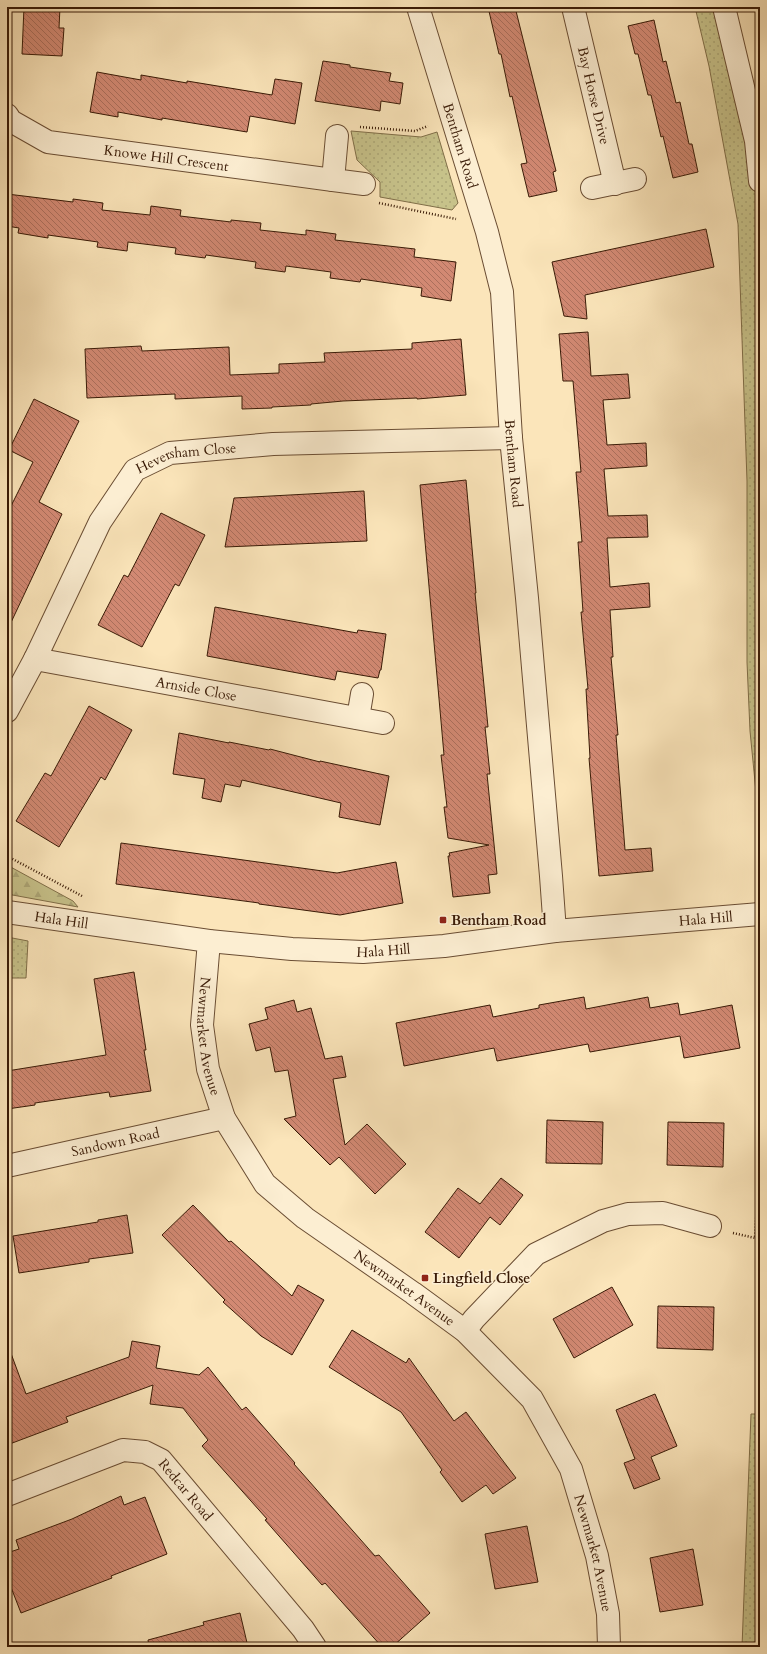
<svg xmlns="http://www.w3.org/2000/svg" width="767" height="1654" font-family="Cardo,serif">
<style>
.grass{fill:url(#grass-dots);stroke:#806e48}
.forest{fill:url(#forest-firs);stroke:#806e48}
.building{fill:url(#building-back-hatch);stroke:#391a06}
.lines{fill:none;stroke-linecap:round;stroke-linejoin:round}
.minor-casing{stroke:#6a4d33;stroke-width:24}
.tertiary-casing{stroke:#6a4d33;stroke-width:24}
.path{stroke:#391a06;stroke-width:2.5;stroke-dasharray:1 2;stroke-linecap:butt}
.minor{stroke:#fceed2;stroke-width:22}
.tertiary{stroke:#fceed2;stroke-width:22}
.poi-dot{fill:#8f2418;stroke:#fceed2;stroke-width:1.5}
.labels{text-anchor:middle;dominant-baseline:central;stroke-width:3;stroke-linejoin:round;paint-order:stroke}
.street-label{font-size:14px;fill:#391a06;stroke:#fceed2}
.poi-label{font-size:14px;font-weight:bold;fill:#391a06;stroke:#fceed2;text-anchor:start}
</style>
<defs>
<pattern id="grass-dots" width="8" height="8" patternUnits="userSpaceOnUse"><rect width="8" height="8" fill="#c7c28a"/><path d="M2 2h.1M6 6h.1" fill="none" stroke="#aca676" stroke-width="1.8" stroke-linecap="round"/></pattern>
<pattern id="forest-firs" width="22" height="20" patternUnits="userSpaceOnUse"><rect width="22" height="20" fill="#c7c28a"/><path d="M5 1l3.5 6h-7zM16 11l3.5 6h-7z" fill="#aca676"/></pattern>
<pattern id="building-back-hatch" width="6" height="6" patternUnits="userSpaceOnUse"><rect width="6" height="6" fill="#d28973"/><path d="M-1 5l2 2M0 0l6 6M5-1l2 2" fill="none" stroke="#ab6f5c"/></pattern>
</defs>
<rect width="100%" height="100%" fill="#fbe5ba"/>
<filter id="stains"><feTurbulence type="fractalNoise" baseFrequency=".005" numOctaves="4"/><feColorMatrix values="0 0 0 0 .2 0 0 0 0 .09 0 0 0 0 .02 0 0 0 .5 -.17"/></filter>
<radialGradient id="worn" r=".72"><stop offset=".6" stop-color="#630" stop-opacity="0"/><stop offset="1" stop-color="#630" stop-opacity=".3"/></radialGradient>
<!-- grass -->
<g class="grass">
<polygon points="695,7 724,7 760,181 760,889 757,802 750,731 747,662 747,481 738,224 709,66"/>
<polygon points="351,131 421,137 437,132 458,203 452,210 380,197 380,182 357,160"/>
<polygon points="7,937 28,941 26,978 7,978"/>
<polygon points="751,1414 757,1414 760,1427 760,1647 742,1647"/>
</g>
<!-- forest -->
<polygon class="forest" points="7,865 73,901 78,907 7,894"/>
<!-- building -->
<g class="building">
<polygon points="24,7 60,7 59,28 64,28 62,56 22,54"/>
<polygon points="488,7 515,7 556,171 553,172 557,191 529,197 521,164 527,163 512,96 510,97 501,54 499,54"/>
<polygon points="654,20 663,62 666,61 676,103 680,102 689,144 692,144 698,172 673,178 663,136 661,137 651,95 648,95 638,54 635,54 628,26"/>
<polygon points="323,61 350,65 350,67 391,73 389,81 403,83 400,104 381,101 380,111 315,101"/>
<polygon points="97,72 141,80 141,75 187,83 187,81 272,95 275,79 302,83 295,124 250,116 247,132 162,118 162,120 118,112 118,117 90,112"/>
<polygon points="7,194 73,202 73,199 103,203 102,210 150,215 151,206 181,210 180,216 231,222 231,220 261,223 260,230 306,235 306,230 336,234 335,240 415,249 414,257 456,262 451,301 421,296 422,288 361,279 360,282 330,278 331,272 286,266 285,272 255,268 256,262 206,255 205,258 175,254 176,248 128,242 127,251 97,247 98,242 48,235 48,238 18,233 19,228 7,226"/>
<polygon points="706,229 714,267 585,295 587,319 564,316 552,262"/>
<polygon points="588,332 591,376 628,374 630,398 603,400 607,445 646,443 647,466 604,469 608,516 647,515 648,537 607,538 610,587 649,583 650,607 610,610 613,657 611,657 618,735 616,735 625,850 651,848 653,871 599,876 589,758 590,758 586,689 588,689 581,612 583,612 578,542 582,542 576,472 581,472 573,381 563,381 559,334"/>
<polygon points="461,339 466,395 417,399 417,398 343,401 311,404 311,405 272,407 272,408 242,409 242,396 175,399 175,394 87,398 85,349 141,346 142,351 229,347 230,375 279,373 279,364 325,362 324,353 412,349 412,343"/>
<polygon points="34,399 79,421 39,502 62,514 7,631 7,514 33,462 9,450"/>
<polygon points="466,480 476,593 475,593 488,727 485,727 490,774 487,774 497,874 488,875 490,893 453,897 448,856 450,856 449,853 489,845 448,838 444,807 447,807 441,755 444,755 420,485"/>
<polygon points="364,491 367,541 225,547 234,498"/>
<polygon points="161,513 205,535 179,586 175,584 142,647 98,625 124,575 128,577"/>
<polygon points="215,607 357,633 358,630 386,634 381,670 380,670 378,678 337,671 335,680 207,656"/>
<polygon points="89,706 132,730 105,780 101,777 59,847 16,821 45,773 51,776"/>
<polygon points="179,733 229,743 229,742 269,750 270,749 320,762 320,761 389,776 380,825 339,817 341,803 242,780 240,787 225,784 221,802 202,798 205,779 173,774"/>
<polygon points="121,843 337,873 396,862 403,903 340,915 259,904 259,903 116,884"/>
<polygon points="134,972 146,1050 144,1050 151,1091 110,1097 109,1092 35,1103 35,1105 7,1109 7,1071 106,1055 94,979"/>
<polygon points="584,997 586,1009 648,997 650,1008 678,1003 680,1015 732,1005 740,1048 684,1058 680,1036 590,1052 588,1044 497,1061 494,1048 404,1066 396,1023 490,1005 493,1017 539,1008 539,1005"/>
<polygon points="294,1000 297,1012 311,1008 325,1059 342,1056 346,1077 333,1079 345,1145 367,1124 406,1164 375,1194 339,1157 330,1165 284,1119 296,1116 288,1070 275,1072 270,1047 256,1051 249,1024 268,1019 265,1008"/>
<polygon points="547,1120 603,1122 602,1164 546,1163"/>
<polygon points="668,1122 724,1123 723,1167 667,1165"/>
<polygon points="501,1178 523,1195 500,1225 490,1217 459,1258 425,1232 458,1188 480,1204"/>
<polygon points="193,1205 229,1242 231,1241 292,1296 298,1285 324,1300 292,1355 261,1336 223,1302 225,1300 162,1235"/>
<polygon points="127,1215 133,1253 89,1259 89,1262 19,1273 13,1236 98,1222 98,1220"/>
<polygon points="612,1287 633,1325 574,1358 553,1319"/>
<polygon points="658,1306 714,1307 713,1350 657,1348"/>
<polygon points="352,1330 406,1363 409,1358 454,1421 466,1412 516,1478 493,1494 486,1485 462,1502 440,1472 442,1470 401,1412 329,1367"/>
<polygon points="132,1341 160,1346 156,1368 199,1375 208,1367 242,1410 246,1407 295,1463 294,1464 375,1556 379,1555 430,1613 392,1647 382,1647 325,1583 322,1585 265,1520 267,1519 202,1446 208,1440 183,1408 150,1404 153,1385 66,1417 68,1422 7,1445 7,1349 9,1348 26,1394 129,1357"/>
<polygon points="655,1394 677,1446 651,1457 660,1479 634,1489 624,1463 635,1459 616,1410"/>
<polygon points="121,1496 124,1505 145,1497 167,1554 111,1576 112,1578 21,1613 7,1577 7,1553 19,1549 16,1540 72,1519"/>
<polygon points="527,1526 538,1582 495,1589 485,1534"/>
<polygon points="693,1549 703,1605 660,1612 650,1558"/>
<polygon points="240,1613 248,1647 149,1647 148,1640 204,1625 203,1622"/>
</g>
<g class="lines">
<defs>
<g id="minor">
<path id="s1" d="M573,7L615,184"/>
<polyline points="724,7 756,141 760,181"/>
<path id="s2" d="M7,115L11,121L48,142L333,180"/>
<polyline points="337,136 333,180 364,184"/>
<polyline points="592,188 635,179"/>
<path id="s3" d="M35,659L383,723"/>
<path id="s4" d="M7,711L35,659L100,522L135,470L170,453L273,444L511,438"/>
<polyline points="358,718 362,694"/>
<path id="s5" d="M209,941L202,1025L208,1069L224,1118L265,1184L305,1218L413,1293L465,1331L532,1399L571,1469L597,1556L608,1614L609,1647"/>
<path id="s6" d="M7,1166L224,1118"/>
<polyline points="465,1331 474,1319 536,1254 603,1221 628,1214 663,1213 710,1226"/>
<path id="s7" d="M7,1495L123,1450L145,1452L161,1460L303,1629L315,1647"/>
</g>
<g id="tertiary">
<path id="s8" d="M418,7L487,232L502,292L511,438L527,598L551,876L555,931"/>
<path id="s9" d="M7,912L209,941L292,949L363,952L444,946L555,931L760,914"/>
</g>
</defs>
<!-- minor casing -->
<use href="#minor" class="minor-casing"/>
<!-- tertiary casing -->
<use href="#tertiary" class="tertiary-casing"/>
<!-- path -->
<g class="path">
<polyline points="360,127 415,131 428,126"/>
<polyline points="379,203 456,219"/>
<polyline points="7,856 82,896"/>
<polyline points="733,1233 755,1238 757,1203 760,1204"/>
</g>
<!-- minor -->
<use href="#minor" class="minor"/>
<!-- tertiary -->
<use href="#tertiary" class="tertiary"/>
</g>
<!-- markers -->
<g class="poi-dot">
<rect x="439" y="916" width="8" height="8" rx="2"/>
<rect x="421" y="1274" width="8" height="8" rx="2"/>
</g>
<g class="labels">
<!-- street labels -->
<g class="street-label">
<text stroke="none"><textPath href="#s1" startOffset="91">Bay Horse Drive</textPath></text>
<text stroke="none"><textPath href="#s8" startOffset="145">Bentham Road</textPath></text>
<text stroke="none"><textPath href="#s2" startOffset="169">Knowe Hill Crescent</textPath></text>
<text stroke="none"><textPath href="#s4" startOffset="327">Heversham Close</textPath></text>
<text stroke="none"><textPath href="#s8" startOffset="469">Bentham Road</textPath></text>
<text stroke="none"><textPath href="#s3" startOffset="164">Arnside Close</textPath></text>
<text stroke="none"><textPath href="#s9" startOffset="703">Hala Hill</textPath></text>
<text stroke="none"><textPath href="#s9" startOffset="55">Hala Hill</textPath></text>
<text stroke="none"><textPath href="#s9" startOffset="379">Hala Hill</textPath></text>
<text stroke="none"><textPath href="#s5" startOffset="96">Newmarket Avenue</textPath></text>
<text stroke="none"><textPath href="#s6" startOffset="111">Sandown Road</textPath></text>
<text stroke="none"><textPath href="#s5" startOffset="432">Newmarket Avenue</textPath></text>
<text stroke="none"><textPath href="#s7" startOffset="203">Redcar Road</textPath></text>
<text stroke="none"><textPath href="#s5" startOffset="769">Newmarket Avenue</textPath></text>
</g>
<!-- poi labels -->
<g class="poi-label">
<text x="451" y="920">Bentham Road</text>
<text x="433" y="1278">Lingfield Close</text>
</g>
</g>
<!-- margin -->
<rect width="767" height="1654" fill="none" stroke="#fbe5ba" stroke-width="24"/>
<rect x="8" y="8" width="751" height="1638" fill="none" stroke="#391a06" stroke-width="2"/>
<rect x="12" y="12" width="743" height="1630" fill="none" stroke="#391a06"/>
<rect width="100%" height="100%" filter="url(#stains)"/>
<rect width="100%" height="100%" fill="url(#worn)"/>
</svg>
